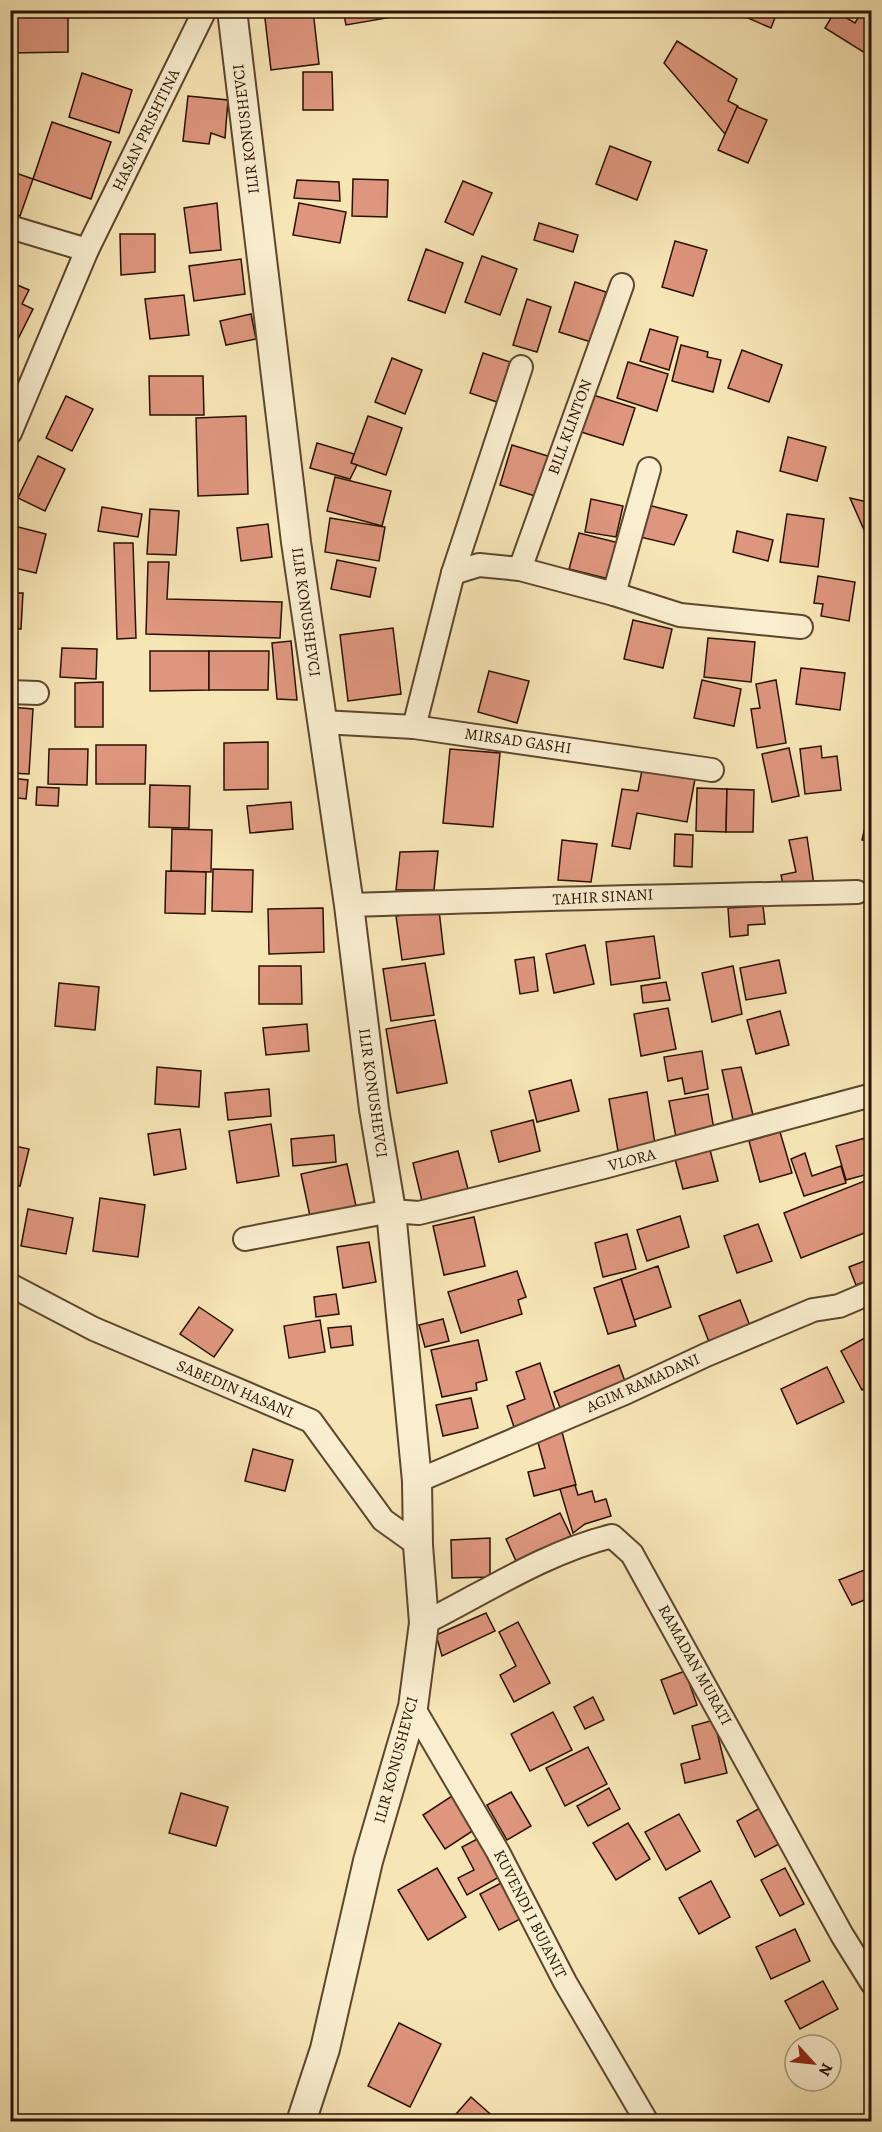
<svg xmlns="http://www.w3.org/2000/svg" width="882" height="2132" font-family="Alegreya,serif">
<style>
.building{fill:#de967e;stroke:#2a1101;stroke-width:1.5}
.lines{fill:none;stroke-linecap:round;stroke-linejoin:round}
.minor-casing{stroke:#5d462e;stroke-width:26}
.tertiary-casing{stroke:#5d462e;stroke-width:32}
.minor{stroke:#f9eecf;stroke-width:22}
.tertiary{stroke:#f9eecf;stroke-width:28}
.labels{text-anchor:middle;dominant-baseline:central;stroke-width:4.5;stroke-linejoin:round;paint-order:stroke}
.street-label{font-size:16px;fill:#2a1101;stroke:#f9eecf}
</style>
<rect width="100%" height="100%" fill="#f6e5b5"/>
<filter id="stains"><feTurbulence type="fractalNoise" baseFrequency=".00333" numOctaves="4"/><feColorMatrix values="0 0 0 0 .2 0 0 0 0 .09 0 0 0 0 .02 0 0 0 .5 -.17"/></filter>
<radialGradient id="worn" r=".72"><stop offset=".6" stop-color="#630" stop-opacity="0"/><stop offset="1" stop-color="#630" stop-opacity=".3"/></radialGradient>
<!-- building -->
<g class="building">
<polygon points="10,10 68,10 68,52 10,53"/>
<polygon points="264,10 313,10 319,64 271,70"/>
<polygon points="343,10 409,10 410,14 346,25"/>
<polygon points="422,10 464,10 423,17"/>
<polygon points="743,10 778,10 771,28 741,15"/>
<polygon points="863,10 872,14 872,42 865,53 825,28 835,11 855,23"/>
<polygon points="677,41 737,79 728,101 738,106 725,134 664,63"/>
<polygon points="303,72 332,72 333,110 303,110"/>
<polygon points="82,73 132,90 119,133 69,117"/>
<polygon points="188,96 228,100 225,138 211,133 209,144 183,141"/>
<polygon points="737,107 767,120 748,163 718,150"/>
<polygon points="52,122 111,142 91,199 33,179"/>
<polygon points="610,146 651,162 637,200 596,184"/>
<polygon points="10,171 33,179 20,216 10,212"/>
<polygon points="353,179 388,180 387,217 352,216"/>
<polygon points="297,180 339,182 340,201 294,198"/>
<polygon points="463,181 492,193 473,235 445,222"/>
<polygon points="217,203 221,250 190,253 184,208"/>
<polygon points="299,203 346,212 340,243 293,235"/>
<polygon points="539,223 578,235 573,252 534,240"/>
<polygon points="120,234 155,234 155,272 121,275"/>
<polygon points="675,241 707,250 693,296 662,287"/>
<polygon points="426,249 463,263 445,313 408,300"/>
<polygon points="482,256 517,269 500,315 465,302"/>
<polygon points="241,259 245,294 194,301 189,266"/>
<polygon points="10,282 29,290 22,304 33,309 10,355"/>
<polygon points="575,282 606,292 591,342 559,332"/>
<polygon points="184,295 189,335 150,339 145,299"/>
<polygon points="527,299 551,307 537,352 513,345"/>
<polygon points="251,314 256,339 226,345 220,321"/>
<polygon points="650,329 678,337 669,370 640,361"/>
<polygon points="681,345 708,352 707,357 721,360 713,392 672,381"/>
<polygon points="742,350 782,365 769,402 728,388"/>
<polygon points="483,353 510,362 497,402 470,393"/>
<polygon points="392,358 422,370 405,414 375,402"/>
<polygon points="628,362 668,374 657,411 617,398"/>
<polygon points="149,376 203,376 204,415 150,415"/>
<polygon points="593,395 635,408 623,445 581,432"/>
<polygon points="66,396 93,409 72,451 46,438"/>
<polygon points="246,416 248,494 198,496 196,418"/>
<polygon points="368,416 402,428 386,475 351,463"/>
<polygon points="788,437 826,447 817,481 780,471"/>
<polygon points="317,443 354,454 351,463 357,465 350,479 310,468"/>
<polygon points="512,445 551,457 538,497 500,485"/>
<polygon points="38,456 65,469 45,511 18,498"/>
<polygon points="335,477 391,491 382,526 327,511"/>
<polygon points="850,498 872,503 872,548"/>
<polygon points="591,499 623,506 616,537 585,532"/>
<polygon points="648,505 687,515 674,545 640,537"/>
<polygon points="102,507 142,514 138,537 98,531"/>
<polygon points="150,509 179,511 176,555 147,554"/>
<polygon points="787,514 824,519 818,567 780,562"/>
<polygon points="330,518 385,527 379,561 325,552"/>
<polygon points="268,524 272,557 241,561 237,528"/>
<polygon points="10,525 46,534 36,573 10,567"/>
<polygon points="737,531 773,540 768,561 733,552"/>
<polygon points="579,533 619,543 609,579 569,569"/>
<polygon points="114,543 133,543 136,638 117,639"/>
<polygon points="337,560 376,568 370,597 331,589"/>
<polygon points="148,562 169,562 167,599 282,602 280,638 146,634"/>
<polygon points="818,576 855,582 849,621 821,616 823,604 814,603"/>
<polygon points="10,593 23,593 21,629 10,629"/>
<polygon points="633,620 672,629 663,668 624,659"/>
<polygon points="393,628 401,694 348,701 340,635"/>
<polygon points="708,638 755,642 751,682 704,677"/>
<polygon points="291,641 297,700 277,699 272,643"/>
<polygon points="62,648 97,649 96,679 60,677"/>
<polygon points="150,651 209,651 209,690 150,691"/>
<polygon points="209,651 269,651 268,690 209,690"/>
<polygon points="801,668 845,673 840,710 796,704"/>
<polygon points="489,671 529,681 517,723 478,712"/>
<polygon points="702,680 741,689 734,726 694,718"/>
<polygon points="776,680 786,743 757,748 751,709 760,708 756,684"/>
<polygon points="103,682 103,727 75,727 75,683"/>
<polygon points="10,707 33,709 29,774 10,773"/>
<polygon points="268,742 268,789 224,790 224,743"/>
<polygon points="96,745 146,745 145,784 96,784"/>
<polygon points="821,746 822,758 837,756 841,790 805,794 800,749"/>
<polygon points="789,748 799,796 772,802 762,754"/>
<polygon points="49,749 88,749 87,785 48,784"/>
<polygon points="450,749 500,753 493,827 443,823"/>
<polygon points="642,770 695,779 687,822 637,813 630,849 612,846 622,789 638,791"/>
<polygon points="10,778 28,780 26,799 10,797"/>
<polygon points="150,785 190,786 189,828 149,827"/>
<polygon points="37,787 59,788 58,806 36,805"/>
<polygon points="697,788 727,789 726,832 696,831"/>
<polygon points="727,789 754,790 753,832 726,832"/>
<polygon points="291,802 293,829 250,833 247,806"/>
<polygon points="870,806 872,807 872,842 862,840"/>
<polygon points="172,829 212,830 211,872 171,871"/>
<polygon points="675,834 693,835 692,867 674,866"/>
<polygon points="807,837 814,885 784,890 781,875 796,872 789,840"/>
<polygon points="562,840 597,844 591,882 558,880"/>
<polygon points="438,851 434,890 396,890 400,852"/>
<polygon points="213,869 253,870 252,912 212,911"/>
<polygon points="166,871 206,872 205,914 165,913"/>
<polygon points="763,906 765,924 748,925 748,935 730,937 728,908"/>
<polygon points="323,908 324,952 269,954 268,909"/>
<polygon points="439,910 444,954 402,960 396,916"/>
<polygon points="654,936 660,978 611,985 606,942"/>
<polygon points="585,945 594,984 554,993 546,954"/>
<polygon points="534,957 538,991 520,994 515,960"/>
<polygon points="779,960 786,993 746,1000 740,968"/>
<polygon points="425,963 434,1015 391,1021 383,969"/>
<polygon points="259,966 301,966 302,1004 259,1004"/>
<polygon points="733,966 742,1014 712,1022 702,973"/>
<polygon points="666,982 670,1000 643,1003 641,986"/>
<polygon points="59,983 99,987 95,1030 55,1026"/>
<polygon points="668,1008 676,1049 641,1056 634,1014"/>
<polygon points="780,1011 789,1045 756,1054 747,1020"/>
<polygon points="435,1020 447,1083 397,1093 386,1029"/>
<polygon points="307,1024 309,1051 266,1055 263,1028"/>
<polygon points="702,1051 708,1089 685,1094 682,1078 668,1081 664,1057"/>
<polygon points="157,1067 201,1071 199,1107 155,1104"/>
<polygon points="741,1067 753,1115 733,1120 722,1070"/>
<polygon points="571,1080 579,1111 537,1122 529,1091"/>
<polygon points="269,1089 271,1116 228,1120 225,1093"/>
<polygon points="647,1092 655,1144 618,1151 609,1099"/>
<polygon points="708,1094 714,1130 676,1137 669,1101"/>
<polygon points="533,1120 540,1151 499,1162 491,1131"/>
<polygon points="271,1124 279,1176 237,1183 229,1131"/>
<polygon points="180,1129 186,1169 154,1175 148,1134"/>
<polygon points="780,1132 792,1173 760,1182 749,1141"/>
<polygon points="334,1135 336,1162 293,1166 291,1139"/>
<polygon points="869,1137 872,1173 846,1180 836,1146"/>
<polygon points="10,1145 29,1149 20,1186 10,1184"/>
<polygon points="710,1150 718,1181 683,1189 675,1159"/>
<polygon points="458,1151 468,1189 422,1201 413,1163"/>
<polygon points="805,1153 812,1176 841,1166 846,1183 804,1196 791,1159"/>
<polygon points="347,1164 356,1206 310,1216 301,1174"/>
<polygon points="872,1178 872,1230 801,1258 784,1213"/>
<polygon points="100,1198 145,1205 138,1257 93,1251"/>
<polygon points="28,1209 73,1218 66,1254 21,1246"/>
<polygon points="680,1216 689,1247 647,1261 637,1230"/>
<polygon points="474,1217 485,1266 444,1275 433,1226"/>
<polygon points="758,1224 772,1261 737,1273 724,1236"/>
<polygon points="627,1234 636,1269 603,1277 595,1243"/>
<polygon points="369,1242 376,1282 343,1288 337,1247"/>
<polygon points="872,1258 872,1279 856,1285 849,1267"/>
<polygon points="658,1266 671,1307 634,1320 621,1279"/>
<polygon points="517,1271 526,1297 518,1300 522,1314 461,1333 448,1292"/>
<polygon points="621,1279 636,1326 608,1334 594,1288"/>
<polygon points="336,1294 339,1314 316,1317 314,1297"/>
<polygon points="740,1300 752,1331 711,1347 699,1316"/>
<polygon points="199,1307 233,1330 214,1357 180,1334"/>
<polygon points="443,1319 449,1341 425,1347 419,1325"/>
<polygon points="320,1320 325,1352 289,1358 284,1326"/>
<polygon points="351,1326 353,1345 331,1348 328,1328"/>
<polygon points="872,1334 872,1385 862,1390 841,1351"/>
<polygon points="478,1340 487,1380 476,1383 477,1390 442,1397 431,1350"/>
<polygon points="540,1363 556,1413 514,1427 507,1406 525,1399 516,1372"/>
<polygon points="619,1365 626,1384 561,1410 554,1392"/>
<polygon points="827,1367 844,1402 797,1424 781,1389"/>
<polygon points="471,1398 478,1428 443,1436 436,1405"/>
<polygon points="562,1432 576,1485 534,1496 528,1472 545,1468 537,1439"/>
<polygon points="253,1449 293,1460 285,1491 245,1481"/>
<polygon points="575,1485 578,1495 592,1491 595,1502 606,1499 611,1516 585,1524 573,1533 560,1489"/>
<polygon points="560,1513 571,1536 516,1561 506,1539"/>
<polygon points="490,1538 490,1577 452,1578 451,1540"/>
<polygon points="872,1567 872,1597 852,1605 839,1580"/>
<polygon points="486,1613 495,1631 442,1656 436,1635"/>
<polygon points="518,1622 550,1683 514,1702 500,1675 516,1666 499,1632"/>
<polygon points="685,1671 697,1705 674,1714 661,1680"/>
<polygon points="593,1697 604,1720 585,1729 574,1707"/>
<polygon points="553,1712 572,1750 530,1771 511,1734"/>
<polygon points="714,1720 727,1773 685,1783 681,1764 700,1759 692,1726"/>
<polygon points="588,1747 607,1784 565,1806 546,1768"/>
<polygon points="609,1788 620,1809 588,1826 577,1806"/>
<polygon points="511,1792 531,1826 507,1840 487,1805"/>
<polygon points="181,1793 228,1807 216,1846 169,1833"/>
<polygon points="455,1794 477,1828 445,1849 423,1815"/>
<polygon points="760,1808 779,1844 755,1857 737,1821"/>
<polygon points="679,1814 700,1851 666,1870 645,1832"/>
<polygon points="628,1823 650,1859 616,1880 593,1843"/>
<polygon points="481,1837 501,1876 467,1895 458,1878 474,1870 462,1847"/>
<polygon points="437,1868 466,1917 428,1940 398,1890"/>
<polygon points="785,1868 804,1904 780,1916 761,1880"/>
<polygon points="711,1881 730,1917 699,1934 679,1898"/>
<polygon points="503,1882 522,1918 499,1930 480,1894"/>
<polygon points="795,1929 810,1961 771,1979 756,1947"/>
<polygon points="823,1981 838,2009 800,2029 785,2001"/>
<polygon points="399,2023 441,2044 410,2107 368,2086"/>
<polygon points="471,2097 497,2120 495,2122 449,2122"/>
</g>
<g class="lines">
<defs>
<g id="minor">
<polyline points="10,227 87,250"/>
<polyline points="10,433 87,250 205,10"/>
<polyline points="520,569 622,285"/>
<polyline points="453,573 479,565 520,569 614,594 680,615 801,627"/>
<polyline points="614,594 649,469"/>
<polyline points="10,692 37,693"/>
<polyline points="322,722 414,727 712,770"/>
<polyline points="414,727 453,573 521,367"/>
<path d="M349,905C518,899 687,896 857,892"/>
<polyline points="245,1239 391,1211 419,1213 604,1167 872,1095"/>
<polyline points="10,1285 94,1329 311,1421 383,1520 418,1545"/>
<polyline points="417,1481 627,1392 706,1355 813,1310 839,1306 872,1292"/>
<path d="M424,1623C484,1593 546,1552 612,1536L632,1554L842,1935L872,1983"/>
<polyline points="413,1707 498,1852 565,1982 647,2122"/>
</g>
<polyline id="tertiary" points="232,10 296,542 349,905 374,1109 391,1211 417,1481 418,1545 424,1623 413,1707 368,1861 325,2049 301,2122"/>
</defs>
<!-- minor casing -->
<use href="#minor" class="minor-casing"/>
<!-- tertiary casing -->
<use href="#tertiary" class="tertiary-casing"/>
<!-- minor -->
<use href="#minor" class="minor"/>
<!-- tertiary -->
<use href="#tertiary" class="tertiary"/>
</g>
<g class="labels">
<!-- street labels -->
<g class="street-label">
<text transform="translate(246 129) rotate(-97)">ILIR KONUSHEVCI</text>
<text transform="translate(146 130) rotate(-64)">HASAN PRISHTINA</text>
<text transform="translate(570 427) rotate(-70)">BILL KLINTON</text>
<text transform="translate(306 612) rotate(82)">ILIR KONUSHEVCI</text>
<text transform="translate(518 741) rotate(8)">MIRSAD GASHI</text>
<text transform="translate(603 897) rotate(-3)">TAHIR SINANI</text>
<text transform="translate(373 1093) rotate(82)">ILIR KONUSHEVCI</text>
<text transform="translate(632 1160) rotate(-15)">VLORA</text>
<text transform="translate(643 1383) rotate(-24)">AGIM RAMADANI</text>
<text transform="translate(235 1389) rotate(23)">SABEDIN HASANI</text>
<text transform="translate(695 1665) rotate(61)">RAMADAN MURATI</text>
<text transform="translate(396 1760) rotate(-75)">ILIR KONUSHEVCI</text>
<text transform="translate(530 1914) rotate(63)">KUVENDI I BUJANIT</text>
</g>
</g>
<!-- margin -->
<rect width="882" height="2132" fill="none" stroke="#f6e5b5" stroke-width="36"/>
<rect x="12" y="12" width="858" height="2108" fill="none" stroke="#2a1101" stroke-width="3"/>
<rect x="18" y="18" width="846" height="2096" fill="none" stroke="#2a1101" stroke-width="1.5"/>
<!-- north arrow -->
<g transform="translate(813 2063) rotate(117)"><circle r="28" fill="#f9eecf" stroke="#a6967d" stroke-width="1.5"/>
<path d="M0-4.5L10 22L0 15L-10 22Z" fill="#8f2418"/>
<text y="-9" font-size="16" font-weight="bold" text-anchor="middle" fill="#2a1101">N</text>
</g>
<rect width="100%" height="100%" filter="url(#stains)"/>
<rect width="100%" height="100%" fill="url(#worn)"/>
</svg>
